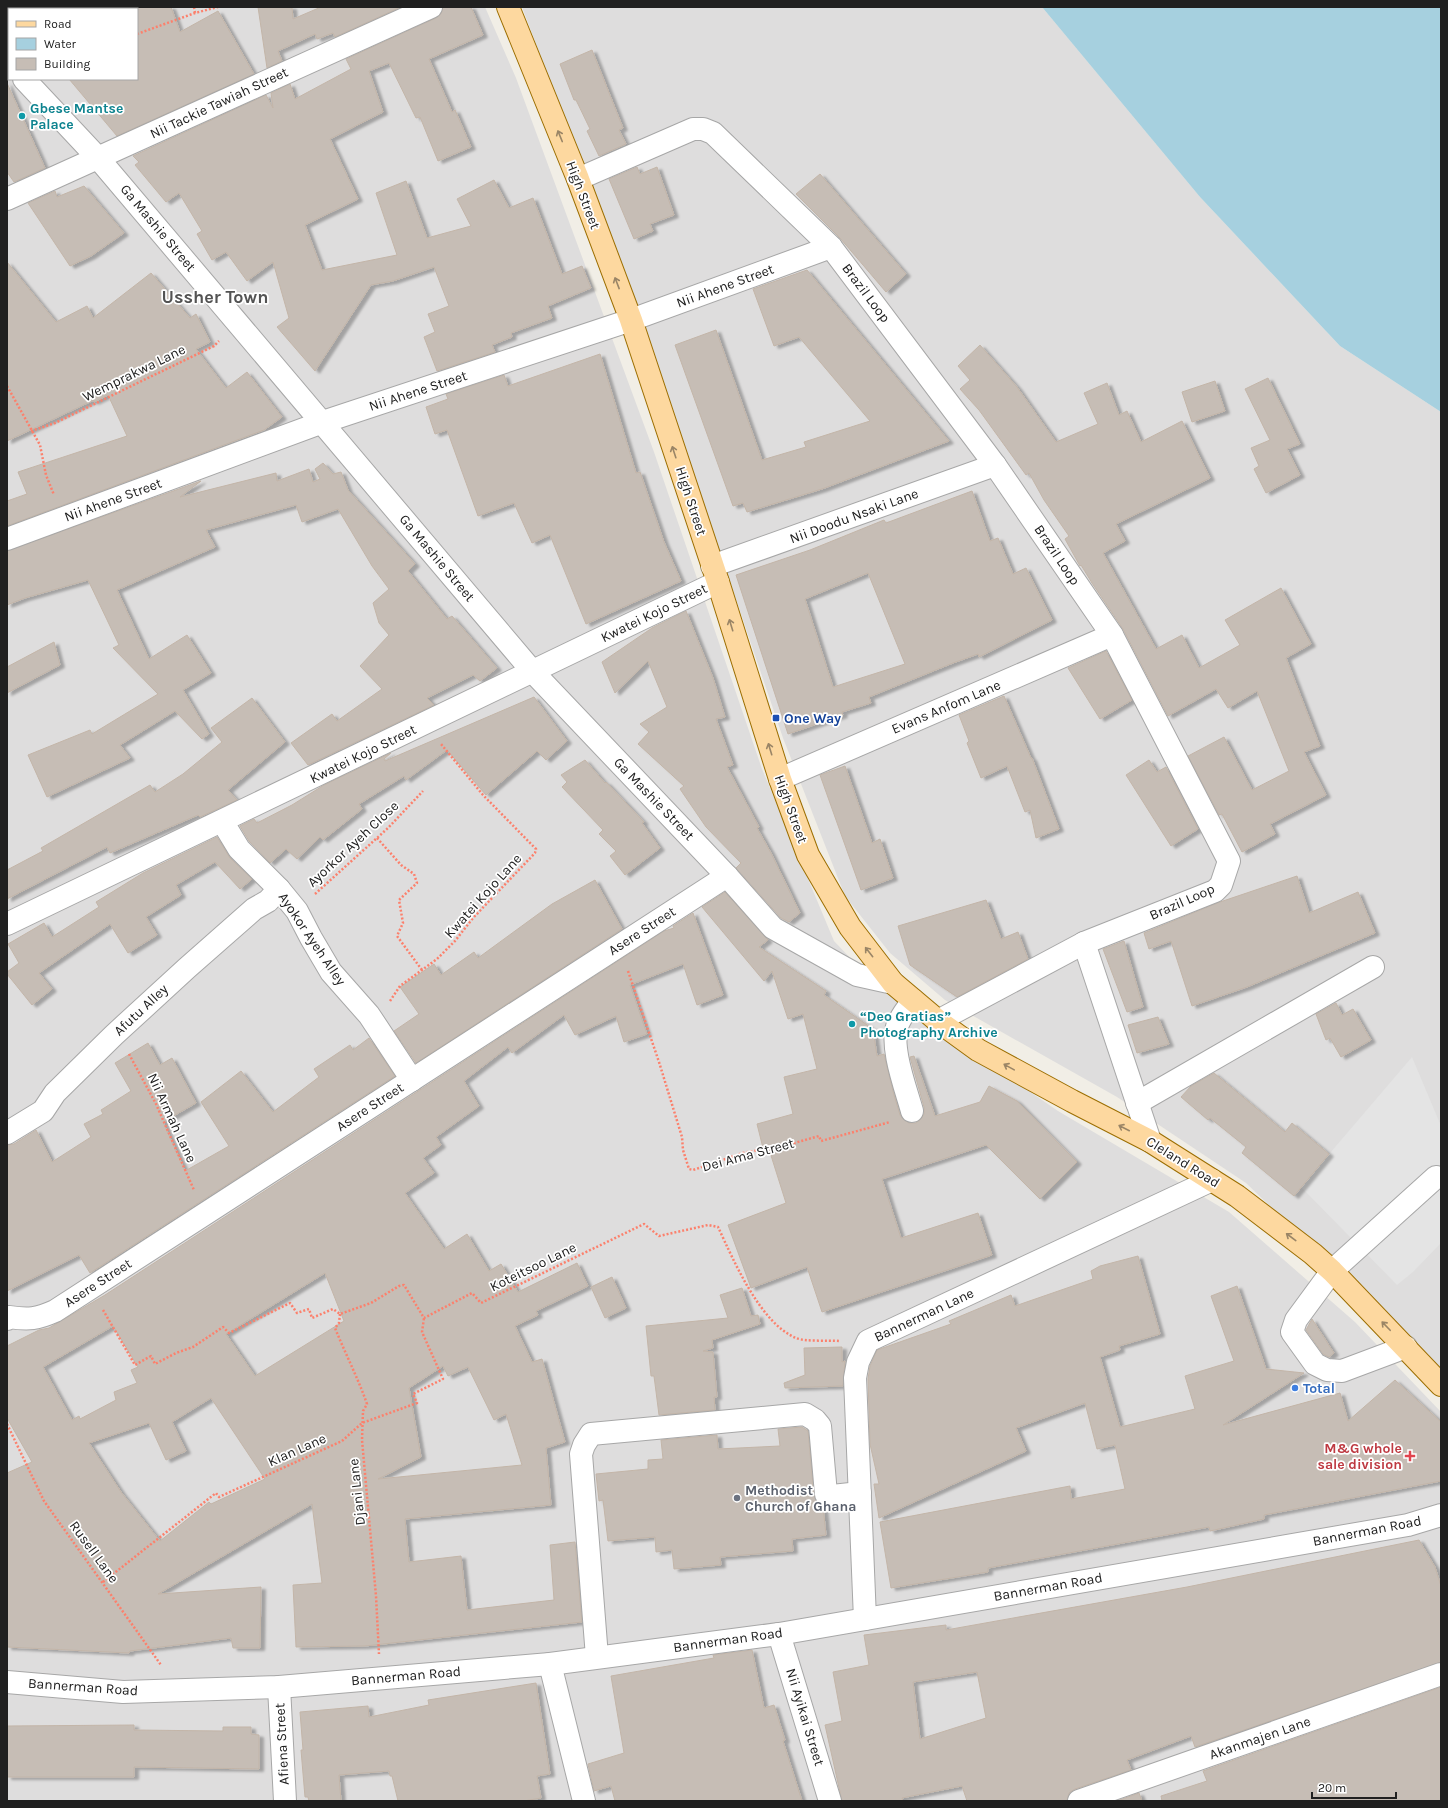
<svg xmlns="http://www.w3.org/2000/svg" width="1448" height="1808" font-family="Karla,sans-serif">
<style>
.residential{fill:#dedddd;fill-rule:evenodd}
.parking{fill:#e4e4e4}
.water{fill:#a6d0df}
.building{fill:#c6bdb5;stroke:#c3b5a8;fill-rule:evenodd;filter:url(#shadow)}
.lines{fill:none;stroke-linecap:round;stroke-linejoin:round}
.minor-casing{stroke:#a7a7a7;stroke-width:24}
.major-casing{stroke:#9c6e00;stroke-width:24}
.path{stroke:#fc806c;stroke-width:2.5;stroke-dasharray:2 2;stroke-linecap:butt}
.minor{stroke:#fff;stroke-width:22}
.major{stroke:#fdd89f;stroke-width:22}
.oneway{stroke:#9a8566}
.culture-dot{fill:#0f9aa8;stroke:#fff;stroke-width:1.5}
.transit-dot{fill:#1a4fb4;stroke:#fff;stroke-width:1.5}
.shop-dot{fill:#3f7fe0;stroke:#fff;stroke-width:1.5}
.health-dot{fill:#e0444e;stroke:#fff;stroke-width:1.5}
.worship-dot{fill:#6b7280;stroke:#fff;stroke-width:1.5}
.labels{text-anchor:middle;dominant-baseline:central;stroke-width:3.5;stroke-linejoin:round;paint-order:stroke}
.street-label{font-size:14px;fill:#202020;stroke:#fff}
.culture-label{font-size:14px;font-weight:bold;fill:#0d838f;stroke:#fff;text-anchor:start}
.transit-label{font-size:14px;font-weight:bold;fill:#164399;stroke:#fff;text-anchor:start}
.shop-label{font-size:14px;font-weight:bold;fill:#366cbe;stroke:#fff;text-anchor:start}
.health-label{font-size:14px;font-weight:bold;fill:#be3a42;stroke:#fff;text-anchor:end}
.worship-label{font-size:14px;font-weight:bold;fill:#5b616d;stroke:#fff;text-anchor:start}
.district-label{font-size:18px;font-weight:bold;fill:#535353;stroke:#fff}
</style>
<defs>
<filter id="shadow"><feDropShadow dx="4.5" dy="2.5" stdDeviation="1" flood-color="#0004"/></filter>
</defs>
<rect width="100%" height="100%" fill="#f1eee6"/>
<!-- residential -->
<g class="residential">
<path d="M7,7H485L516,78L654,452L762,769L834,941L880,989L1058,1111L1229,1212L1355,1322L1441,1412V1801H7ZM9,9H137V79H9Z"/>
<polygon points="522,7 1042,7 1200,197 1340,346 1441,412 1441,1370 1246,1183 1117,1097 945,1000 890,953 845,896 783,738 653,354"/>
</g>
<!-- parking -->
<polygon class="parking" points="1412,1057 1441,1126 1441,1243 1413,1272 1397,1285 1301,1187"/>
<!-- water -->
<polygon class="water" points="1042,7 1441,7 1441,412 1340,346 1200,197"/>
<!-- building -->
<g class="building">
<polygon points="137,7 171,7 180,32 218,11 254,74 117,136 69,79 137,79"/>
<polygon points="258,7 292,7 293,19 321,7 401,7 335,37 333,33 317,39 315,34 278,51 282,61 267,68"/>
<polygon points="443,7 471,7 483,35 429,59 452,112 455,110 471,147 438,161 420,117 416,118 389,63 369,71 383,112 330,139 358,199 305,225 322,270 397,255 376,193 406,181 427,238 471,226 457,199 494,180 509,208 533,198 562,274 582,266 591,288 548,306 552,318 511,333 512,337 492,345 495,352 437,371 424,337 435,332 428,314 449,306 434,267 393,281 371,285 315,371 277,327 289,318 273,262 247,281 226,252 212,260 197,234 202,231 179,193 166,202 135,165 139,162 133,156 266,95 273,108 271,93 290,84 295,99 351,69 346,59 436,18 441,14"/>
<polygon points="592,50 623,128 619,130 626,144 599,156 587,131 590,129 576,100 574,100 560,64"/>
<polygon points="7,83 45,168 14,182 7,172"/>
<polygon points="637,167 640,174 657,167 674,215 650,224 653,231 634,239 609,179"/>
<polygon points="820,174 906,274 886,292 840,238 796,194"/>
<polygon points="84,186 124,233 91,256 70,266 28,203 55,191 57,197"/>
<polygon points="7,262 56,322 87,306 93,318 151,273 190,318 196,314 210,342 196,349 226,388 247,372 282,417 264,430 7,526 7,501 27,494 18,472 127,436 108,395 94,402 94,400 7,441"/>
<polygon points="807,270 949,441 822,489 747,512 743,503 733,506 675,345 716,330 762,460 806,447 804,442 870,421 799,337 774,346 753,289"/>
<polygon points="980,345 1017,387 1056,442 1098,424 1084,393 1107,383 1119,415 1127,411 1141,442 1182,421 1210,478 1116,524 1125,541 1103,553 1156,649 1182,635 1199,668 1240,645 1225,620 1281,588 1311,644 1286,658 1320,746 1304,752 1326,795 1270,824 1275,834 1242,852 1222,814 1219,815 1188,756 1224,737 1252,790 1289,771 1257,691 1228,708 1216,689 1168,716 1123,629 1092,583 1081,565 1080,566 1065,539 1069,536 1044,500 1029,473 1026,475 979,410 960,389 970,380 958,366"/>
<polygon points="600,354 636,473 640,472 664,542 681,581 586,624 550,535 532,543 514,503 478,516 447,430 435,434 426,407 448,399 446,394 504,375 508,386"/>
<polygon points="1268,378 1300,444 1287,449 1300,475 1266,493 1254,469 1259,466 1251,448 1270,440 1245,389"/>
<polygon points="1215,381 1225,411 1192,422 1182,392"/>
<polygon points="323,463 333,474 341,472 348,490 415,564 408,571 447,619 452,616 497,668 480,681 473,675 427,698 434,705 308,765 291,743 332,714 337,721 382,689 360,666 389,635 379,623 373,603 389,589 372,566 338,509 302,522 296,505 206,530 215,547 117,590 149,659 187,635 211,673 183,690 209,734 202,739 175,711 120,745 130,758 47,797 28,755 90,730 92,734 158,694 113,648 119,645 88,580 25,598 7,605 7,551 201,481 180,497 276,473 277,481 309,469 313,482 320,479 315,469"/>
<path d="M972,491L990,541L998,538L1013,574L1026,568L1052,620L979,657L978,654L953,663L869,697L871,703L842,712L843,715L788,734L736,575L810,550L884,520L886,523ZM868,573L905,664L833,687L805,599Z"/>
<polygon points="686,611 713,678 725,717 716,719 733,765 727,767 759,827 757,828 771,853 800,913 789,922 781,918 736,868 741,863 706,827 680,789 684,786 638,744 649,732 640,724 667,707 648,661 615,693 602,662 652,628"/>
<polygon points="54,642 60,665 7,693 7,667"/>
<polygon points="1106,651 1132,700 1100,719 1068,668"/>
<polygon points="1004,696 1031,758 1032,758 1059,829 1036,838 1030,810 1025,812 1007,766 981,778 967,743 969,741 959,715"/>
<polygon points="534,697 567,741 546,760 537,751 486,795 447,750 406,780 404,776 359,804 362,809 323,840 320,837 297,859 286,849 270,863 249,841 240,826 254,819 257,823 292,805 324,785 391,753 384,759 385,761"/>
<polygon points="252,698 285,742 228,790 237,800 200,817 198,815 110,853 107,847 7,899 7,870 43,851 41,848 150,785 155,792 183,774 222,742 211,728"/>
<polygon points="585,760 605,783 606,782 644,822 642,823 660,848 625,875 610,856 616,851 599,834 603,830 562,787 567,782 561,775"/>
<polygon points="1149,760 1157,772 1166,767 1198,829 1171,846 1126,775"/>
<polygon points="845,766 872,843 880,839 893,878 861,890 820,775"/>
<polygon points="217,837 230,858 252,879 240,889 215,862 176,885 181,895 146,917 157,935 128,953 110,924 39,973 52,989 32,1005 7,974 7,972 19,963 8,944 44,923 52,937 99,907 96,902 143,873"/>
<polygon points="1297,876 1309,913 1358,892 1375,933 1247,987 1192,1006 1171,941 1149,949 1144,933 1220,902"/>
<polygon points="595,880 622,929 416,1063 394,1031 419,1014 400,987 434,964 441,975 474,952 478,958 552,904"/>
<polygon points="725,892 768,940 759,947 826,991 824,995 873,1029 877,1056 884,1054 894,1095 900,1115 904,1120 909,1123 916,1123 921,1119 924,1114 924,1107 910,1057 914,1056 935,1116 980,1102 989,1086 1017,1101 1077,1162 1040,1199 986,1145 882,1179 901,1238 978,1213 992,1255 822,1312 807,1267 751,1288 728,1225 786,1203 768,1146 763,1148 757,1124 793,1114 784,1077 817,1069 803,1014 788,1019 772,971 764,981 702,907"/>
<polygon points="986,900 1001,939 1018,932 1028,959 957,997 910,965 898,926"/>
<path d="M693,913L723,995L697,1005L683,964L630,985L647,1034L624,1042L616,1016L575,1035L564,1015L512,1053L508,1047L464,1081L479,1106L436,1137L441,1145L423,1158L434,1173L405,1193L444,1249L467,1234L489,1271L501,1264L518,1292L577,1263L588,1286L536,1311L538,1315L515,1326L532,1362L542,1359L565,1442L546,1448L551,1505L405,1519L409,1562L461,1556L467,1610L554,1600L550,1545L575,1542L582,1622L365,1646L296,1647L293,1585L322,1583L312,1504L158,1594L261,1587L260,1648H233L231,1638L130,1651L129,1653L7,1647V1473L32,1462L7,1418V1346L39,1330L49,1328L105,1295L664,931L674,928L673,926ZM325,1273L344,1321L255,1376L226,1334ZM113,1326L138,1367L131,1370L137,1383L114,1392L116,1400L80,1419L79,1416L72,1420L43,1367ZM443,1366L448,1376L468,1367L494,1420L506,1414L522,1465L378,1479L421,1457L409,1388ZM211,1398L265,1479L211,1504L209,1502L160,1541L121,1492L89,1443L149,1423L166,1460L186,1451L172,1422Z"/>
<polygon points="1124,941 1143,1007 1127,1012 1103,949"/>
<polygon points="1336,1003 1342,1015 1353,1009 1371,1040 1341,1057 1330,1038 1326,1040 1316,1014"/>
<polygon points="1158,1017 1169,1044 1137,1053 1128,1025"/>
<polygon points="369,1038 395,1076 90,1273 79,1255 7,1291 7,1145 14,1144 36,1130 52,1162 91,1137 84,1124 103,1114 101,1110 131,1091 115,1063 148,1043 160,1065 172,1058 196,1103 163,1122 185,1171 229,1146 201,1102 241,1071 273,1112 319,1077 314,1069 350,1045 353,1050"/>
<polygon points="1214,1073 1285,1132 1292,1123 1329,1154 1294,1196 1242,1153 1246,1147 1210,1118 1208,1120 1181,1097 1191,1086"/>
<polygon points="1138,1256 1160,1334 1119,1346 1120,1350 1100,1357 1120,1427 1195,1409 1185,1376 1234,1361 1211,1296 1237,1286 1266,1369 1304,1373 1223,1425 1340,1393 1348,1421 1395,1380 1441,1422 1441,1481 1264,1515 1264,1519 1210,1531 1209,1527 988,1568 988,1572 891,1588 880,1522 1070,1486 1071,1499 1125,1489 1115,1445 1097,1449 1085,1403 1016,1428 1026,1451 879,1518 874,1484 879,1484 870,1444 868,1379 870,1366 877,1350 951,1324 949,1321 1011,1295 1015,1306 1093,1279 1091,1271 1100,1266"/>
<polygon points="612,1277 626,1308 605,1318 591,1287"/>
<polygon points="742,1288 751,1316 758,1315 760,1324 712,1340 713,1348 703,1351 713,1352 717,1397 714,1397 715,1410 659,1415 654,1376 651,1376 646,1326 728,1318 720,1295"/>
<polygon points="1312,1319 1334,1353 1329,1357 1323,1354 1306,1330"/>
<polygon points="842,1347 842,1362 845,1361 843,1386 785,1388 784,1383 805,1375 804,1348"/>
<polygon points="802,1427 808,1431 814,1495 817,1502 823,1506 826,1535 792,1539 793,1551 720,1557 721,1565 674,1569 672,1550 656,1552 655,1537 608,1541 603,1500 599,1501 596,1474 648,1469 648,1460 663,1459 661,1440 717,1435 718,1449 780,1446 778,1429"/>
<path d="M1419,1540L1435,1567L1441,1586V1662L1195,1747L1191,1736L1127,1760L1131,1770L1075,1789L1069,1793L1067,1801H967L962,1786L902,1798L903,1801H842L825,1725L842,1721L833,1672L869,1665L864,1635L946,1625V1630L1187,1587ZM977,1672L986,1718L920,1739L913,1682Z"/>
<polygon points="752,1650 764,1708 774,1705 785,1740 783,1741 802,1801 615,1801 611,1786 594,1791 588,1764 624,1753 611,1676 714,1658 713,1655"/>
<polygon points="536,1683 550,1774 537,1776 541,1798 524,1801 398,1801 392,1776 390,1776 389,1771 339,1775 341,1801 309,1801 308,1797 305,1797 301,1750 303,1750 300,1712 368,1706 369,1717 429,1705 428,1700"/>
<polygon points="1441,1687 1441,1801 1162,1801 1161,1796 1207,1781 1203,1771"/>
<polygon points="134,1725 134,1730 223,1731 223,1727 251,1727 251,1734 259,1735 259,1769 134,1767 134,1777 7,1777 7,1726"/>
<polygon points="1139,1793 1142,1801 1117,1801"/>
</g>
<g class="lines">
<defs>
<g id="minor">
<polyline points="7,61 9,64"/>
<polyline points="24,79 98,158 533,672 727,876 773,928 857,975 893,983"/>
<polyline points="578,179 693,129 703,129 713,133 831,247 995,465 1112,635 1229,861 1221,885 1215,891 1084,943 938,1021"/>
<polyline points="7,199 431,7"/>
<polyline points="7,539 323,422 631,320 831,247"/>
<polyline points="712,566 995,465"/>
<polyline points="780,779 1112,635"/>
<polyline points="222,821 239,849 279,889 297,911 311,938 331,972 369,1015 412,1080"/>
<polyline points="7,924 718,582"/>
<polyline points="1084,943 1150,1141"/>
<polyline points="1137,1103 1373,967"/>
<path d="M912,1111C906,1089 889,1045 898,1024C901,1016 908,1008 913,1000"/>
<polyline points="7,1133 43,1111 55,1093 114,1035 187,968 254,909 268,901 279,889"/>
<path d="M7,1319L9,1317C29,1320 37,1319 55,1311L727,876"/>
<polyline points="1406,1347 1342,1371 1327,1370 1315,1364 1292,1332 1296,1320 1332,1271 1436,1177"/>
<polyline points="865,1619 855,1378 858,1362 868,1341 1212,1180"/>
<polyline points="779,1634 830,1801"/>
<polyline points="597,1657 581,1454 584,1445 591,1434 805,1414 815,1420 820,1426 826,1494 832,1496 860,1493"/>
<polyline points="550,1664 584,1801"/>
<polyline points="7,1682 123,1692 279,1687 550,1664 779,1634 1408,1525 1441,1515"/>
<polyline points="279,1687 285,1801"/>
<polyline points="1079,1801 1441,1674"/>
</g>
<polyline id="major" points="508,7 578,179 631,320 718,582 780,779 808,855 850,927 893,983 938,1021 978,1050 1072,1101 1150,1141 1237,1196 1313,1254 1332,1271 1441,1385"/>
</defs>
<!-- minor casing -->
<use href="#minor" class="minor-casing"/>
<!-- major casing -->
<use href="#major" class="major-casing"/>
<!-- path -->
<g class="path">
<polyline points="194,7 195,13"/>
<polyline points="137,34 195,13 218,7"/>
<polyline points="7,386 40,445 46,475 54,495"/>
<polyline points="31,431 55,423 214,346 219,341"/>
<polyline points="377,838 401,865 414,874 417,883 399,900 403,923 397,936 422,970"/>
<polyline points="315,894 388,828 423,791"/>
<polyline points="628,971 659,1062 682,1137 683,1150 689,1169 693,1170 743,1153 791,1144 819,1136 821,1141 890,1122"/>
<polyline points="390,1001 400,986 437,959 455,941 473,918 535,853 536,849 483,795 441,744"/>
<polyline points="129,1054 156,1104 194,1190"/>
<path d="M103,1310L135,1365L151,1356L155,1364L176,1353L193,1347L223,1327L229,1333L290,1303L297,1313L309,1309L312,1318L333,1309L340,1314L371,1303L399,1286L404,1285L424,1318L472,1293L481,1303L644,1224L659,1236L708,1225L718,1227C734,1261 760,1323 796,1338C806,1342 828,1340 839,1341"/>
<path d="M340,1314L339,1323L335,1328C345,1353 358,1378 367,1404L363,1411L362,1440L376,1596L379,1654"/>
<polyline points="7,1424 44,1501 161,1665"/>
<polyline points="103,1582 216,1493 219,1497 342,1441 362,1423 417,1403 413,1394 443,1379 422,1332 424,1318"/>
</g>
<!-- minor -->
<use href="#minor" class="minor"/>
<!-- major -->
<use href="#major" class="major"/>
</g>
<!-- one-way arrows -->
<defs><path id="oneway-shaft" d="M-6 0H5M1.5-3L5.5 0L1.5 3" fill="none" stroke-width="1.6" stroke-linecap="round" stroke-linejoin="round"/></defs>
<g class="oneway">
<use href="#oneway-shaft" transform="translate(560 136) rotate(-112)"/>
<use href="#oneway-shaft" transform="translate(617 283) rotate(-111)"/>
<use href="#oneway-shaft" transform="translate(674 452) rotate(-108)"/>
<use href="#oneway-shaft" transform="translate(731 625) rotate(-107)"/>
<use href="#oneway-shaft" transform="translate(770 749) rotate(-107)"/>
<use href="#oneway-shaft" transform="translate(869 952) rotate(-128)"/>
<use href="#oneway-shaft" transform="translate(1009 1067) rotate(-151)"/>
<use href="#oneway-shaft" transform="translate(1124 1128) rotate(-153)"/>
<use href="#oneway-shaft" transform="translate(1291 1237) rotate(-143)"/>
<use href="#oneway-shaft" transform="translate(1386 1326) rotate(-134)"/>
</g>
<!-- markers -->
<g class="culture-dot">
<circle cx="22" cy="116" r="4"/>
<circle cx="852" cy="1024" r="4"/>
</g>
<rect class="transit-dot" x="772" y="714" width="8" height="8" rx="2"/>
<circle class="shop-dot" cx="1295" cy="1388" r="4"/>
<path class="health-dot" d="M1408 1450h4v4h4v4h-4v4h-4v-4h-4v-4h4z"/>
<circle class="worship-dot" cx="737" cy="1498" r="4"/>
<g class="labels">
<!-- street labels -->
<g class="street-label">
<text transform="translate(219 103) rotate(-25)">Nii Tackie Tawiah Street</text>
<text transform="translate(583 195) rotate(69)">High Street</text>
<text transform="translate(158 228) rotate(50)">Ga Mashie Street</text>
<text transform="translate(725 286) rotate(-20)">Nii Ahene Street</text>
<text transform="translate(866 293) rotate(53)">Brazil Loop</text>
<text transform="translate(134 373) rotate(-26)">Wemprakwa Lane</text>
<text transform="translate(418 391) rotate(-18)">Nii Ahene Street</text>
<text transform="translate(113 500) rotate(-20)">Nii Ahene Street</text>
<text transform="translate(691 501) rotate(72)">High Street</text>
<text transform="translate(854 516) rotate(-20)">Nii Doodu Nsaki Lane</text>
<text transform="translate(1057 555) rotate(56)">Brazil Loop</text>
<text transform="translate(437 558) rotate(50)">Ga Mashie Street</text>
<text transform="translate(654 613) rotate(-26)">Kwatei Kojo Street</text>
<text transform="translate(946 707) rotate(-23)">Evans Anfom Lane</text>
<text transform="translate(363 754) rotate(-26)">Kwatei Kojo Street</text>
<text transform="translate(654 799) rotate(46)">Ga Mashie Street</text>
<text transform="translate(791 809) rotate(70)">High Street</text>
<text transform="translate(353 844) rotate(-43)">Ayorkor Ayeh Close</text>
<text transform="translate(483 896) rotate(-48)">Kwatei Kojo Lane</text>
<text transform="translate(1182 902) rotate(-24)">Brazil Loop</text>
<text transform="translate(642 931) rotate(-33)">Asere Street</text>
<text transform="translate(312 939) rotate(56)">Ayokor Ayeh Alley</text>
<text transform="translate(141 1010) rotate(-43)">Afutu Alley</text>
<text transform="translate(370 1107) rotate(-33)">Asere Street</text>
<text transform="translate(172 1118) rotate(65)">Nii Armah Lane</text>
<text transform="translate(748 1155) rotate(-15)">Dei Ama Street</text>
<text transform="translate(1183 1162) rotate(32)">Cleland Road</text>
<text transform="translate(533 1267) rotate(-26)">Koteitsoo Lane</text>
<text transform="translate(98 1283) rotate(-33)">Asere Street</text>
<text transform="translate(924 1315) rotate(-25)">Bannerman Lane</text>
<text transform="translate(297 1450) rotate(-24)">Klan Lane</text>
<text transform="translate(357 1492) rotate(-96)">Djani Lane</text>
<text transform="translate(1367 1531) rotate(-11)">Bannerman Road</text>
<text transform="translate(94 1552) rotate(54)">Rusell Lane</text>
<text transform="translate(1048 1587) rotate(-10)">Bannerman Road</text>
<text transform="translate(728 1640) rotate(-8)">Bannerman Road</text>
<text transform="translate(406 1676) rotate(-5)">Bannerman Road</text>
<text transform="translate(83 1687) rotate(4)">Bannerman Road</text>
<text transform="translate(805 1717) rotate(73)">Nii Ayikai Street</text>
<text transform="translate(1260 1738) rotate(-19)">Akanmajen Lane</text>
<text transform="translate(282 1744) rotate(-93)">Afiena Street</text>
</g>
<!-- culture labels -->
<g class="culture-label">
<text x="30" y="108">Gbese Mantse<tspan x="30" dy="16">Palace</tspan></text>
<text x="860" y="1016">“Deo Gratias”<tspan x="860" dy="16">Photography Archive</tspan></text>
</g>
<!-- transit labels -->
<g class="transit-label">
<text x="784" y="718">One Way</text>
</g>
<!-- shop labels -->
<g class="shop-label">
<text x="1303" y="1388">Total</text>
</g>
<!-- health labels -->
<g class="health-label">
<text x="1402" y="1448">M&amp;G whole<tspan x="1402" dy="16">sale division</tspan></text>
</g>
<!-- worship labels -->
<g class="worship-label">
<text x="745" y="1490">Methodist<tspan x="745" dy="16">Church of Ghana</tspan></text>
</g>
<!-- district labels -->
<g class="district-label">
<text x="215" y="297">Ussher Town</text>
</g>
</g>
<!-- border -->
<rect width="1448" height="1808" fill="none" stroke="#202020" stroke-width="16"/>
<!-- legend -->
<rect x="8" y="8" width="130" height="72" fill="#ffffff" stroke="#a6a6a6"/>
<rect x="16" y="21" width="20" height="6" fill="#fdd89f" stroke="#a6a6a6"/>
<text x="44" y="28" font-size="12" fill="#202020">Road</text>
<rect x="16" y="38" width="20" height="12" fill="#a6d0df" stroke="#a6a6a6"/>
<text x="44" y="48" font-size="12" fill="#202020">Water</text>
<rect x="16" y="58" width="20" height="12" fill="#c6bdb5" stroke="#a6a6a6"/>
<text x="44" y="68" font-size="12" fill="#202020">Building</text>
<!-- scale -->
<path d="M1312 1792v6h84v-6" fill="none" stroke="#202020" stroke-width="2"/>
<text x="1318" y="1792" font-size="12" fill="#202020" stroke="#ffffff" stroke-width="3" paint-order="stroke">20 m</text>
</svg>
